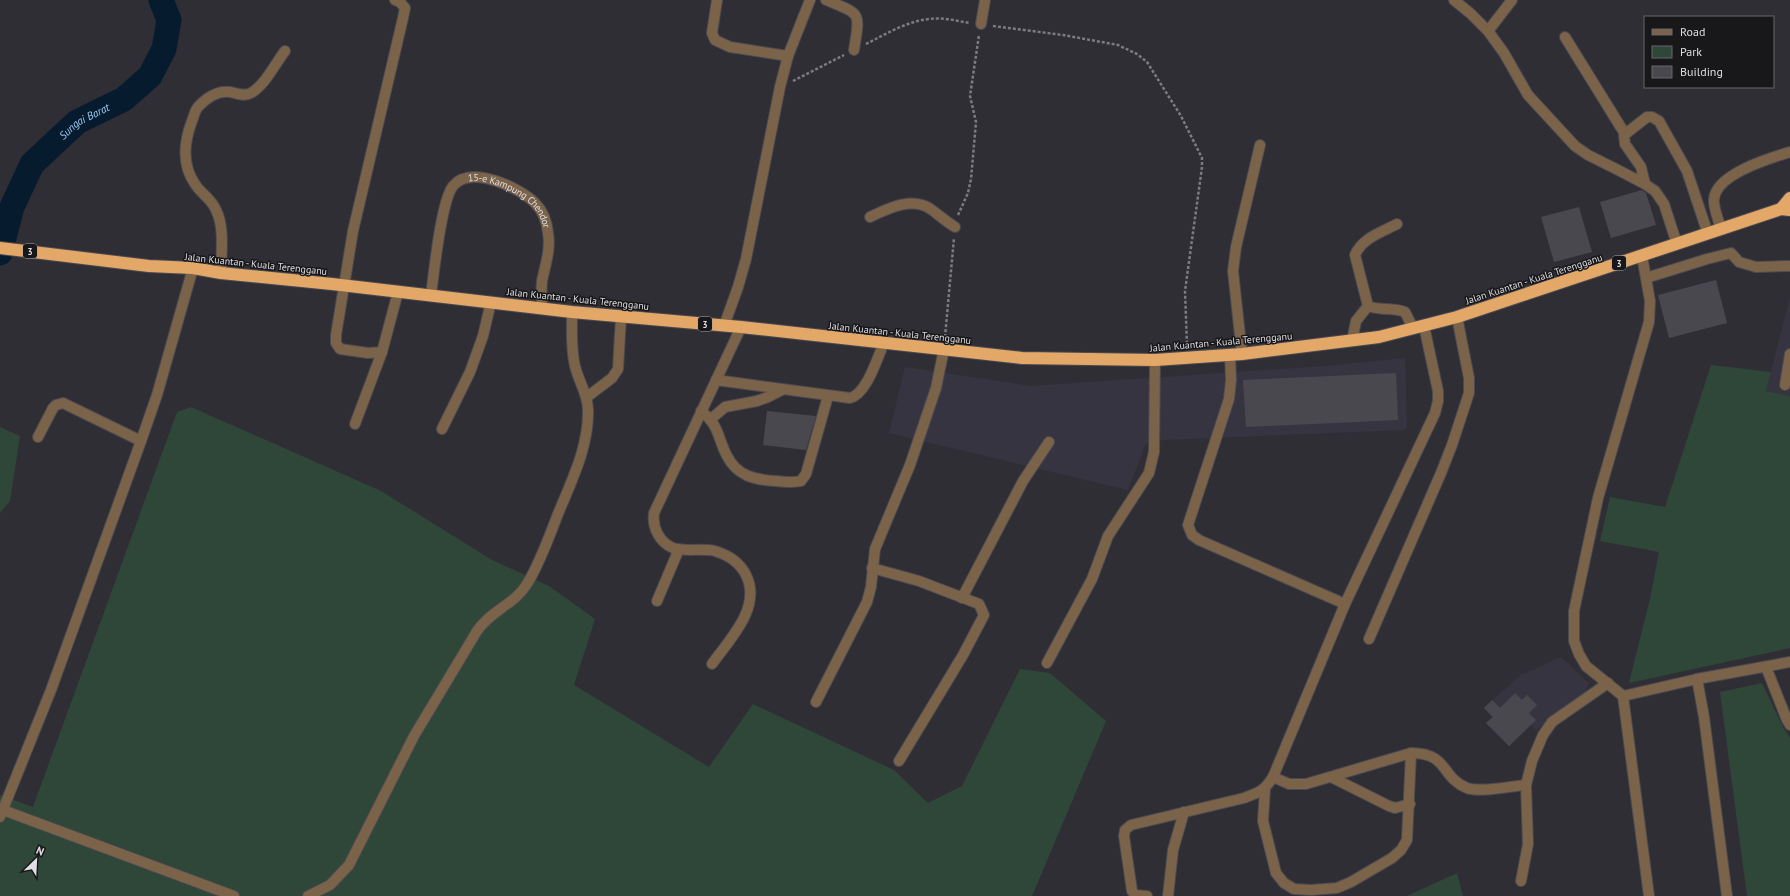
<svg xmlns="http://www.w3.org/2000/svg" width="1790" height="896" font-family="'PT Sans',sans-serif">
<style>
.built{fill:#373441}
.green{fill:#2f4739}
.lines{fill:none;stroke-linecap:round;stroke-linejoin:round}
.river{stroke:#071b2f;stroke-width:25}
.building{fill:#4a484f}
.minor-casing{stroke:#4c4a51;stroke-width:12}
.highway-casing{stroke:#4c4a51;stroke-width:14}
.path{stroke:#7d7b81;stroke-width:2.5;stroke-dasharray:3 2;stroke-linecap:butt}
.minor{stroke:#7b634a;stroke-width:10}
.highway{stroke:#e3a868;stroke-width:12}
.labels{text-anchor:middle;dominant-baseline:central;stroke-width:3;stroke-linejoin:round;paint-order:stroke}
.shield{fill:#18171a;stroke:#a3a2a6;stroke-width:1}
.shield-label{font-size:9px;font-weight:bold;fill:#dfdee2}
.street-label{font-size:10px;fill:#dfdee2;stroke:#18171a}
.water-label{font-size:11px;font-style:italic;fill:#a0c9f5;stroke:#18171a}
</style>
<rect width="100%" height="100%" fill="#302e35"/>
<!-- built -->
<g class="built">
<polygon points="1790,297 1790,396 1766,391"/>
<polygon points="1405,358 1407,428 1403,430 1163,440 1146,443 1128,490 889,433 905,367 1031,386 1325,366"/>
<polygon points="1561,657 1589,683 1583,696 1536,730 1530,725 1509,746 1486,723 1492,717 1484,708 1521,675"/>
</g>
<!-- green -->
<g class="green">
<polygon points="1711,365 1771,372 1766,391 1790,396 1790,648 1629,683 1650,599 1659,552 1600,541 1610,497 1665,507"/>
<polygon points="191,407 381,491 492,560 549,586 595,619 574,685 709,767 753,704 894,770 928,803 962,786 1020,669 1050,673 1106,721 1032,896 0,896 0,795 33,807 177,412"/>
<polygon points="0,427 20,436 10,501 0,513"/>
<polygon points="1762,683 1783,727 1790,738 1790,896 1747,896 1720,692"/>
<polygon points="1457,873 1463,896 1407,896"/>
</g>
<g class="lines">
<!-- river -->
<path class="river" id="s1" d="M0,253L12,207L32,164L77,122L124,99L150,76L164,49L169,20L161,0"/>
</g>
<!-- building -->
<g class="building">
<polygon points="1642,190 1646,193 1656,225 1611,238 1600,202"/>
<polygon points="1579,207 1592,252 1554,262 1541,217"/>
<polygon points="1716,280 1727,323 1669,338 1658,295"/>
<polygon points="1396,373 1398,420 1246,427 1243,380"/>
<polygon points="767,411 816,416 806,450 763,445"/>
<polygon points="1515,693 1522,700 1527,695 1537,705 1529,713 1536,720 1509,746 1486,723 1493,717 1484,708 1492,700 1500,708"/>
</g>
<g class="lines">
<defs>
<g id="minor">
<polyline points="395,0 400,2 405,8 403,18 353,231 336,335 336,343 340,349 368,353 382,352 398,292"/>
<polyline points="717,0 712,33 715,40 730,47 788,56"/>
<path d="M826,0C862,15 860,11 854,50"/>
<polyline points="1454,0 1470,13 1488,31 1504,53 1528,95 1575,146 1588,155 1618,170 1645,184 1655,191 1664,204 1677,244"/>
<polyline points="981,24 985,0"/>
<polyline points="1488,31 1512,0"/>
<polyline points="1565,37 1625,134"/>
<polyline points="1645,184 1641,167 1625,144 1624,135 1647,117 1652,117 1659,121 1687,171 1708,234"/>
<path d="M870,217C889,208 913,196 932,210C940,216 947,222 955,227"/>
<path d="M1397,224C1382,232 1362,238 1355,255L1368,306C1380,311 1393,307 1405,312L1413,328"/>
<path d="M1721,229C1719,221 1713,208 1714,199C1716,174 1770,158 1790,152"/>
<polyline points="1642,256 1650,301 1649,322 1598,498 1574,611 1574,641 1579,654 1586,666 1623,696 1649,896"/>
<path d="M221,273C221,253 225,228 216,210C212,199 201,194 195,184C181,164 184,142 192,121C194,116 195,110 198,107C206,98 218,90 230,92C236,93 244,97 251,93C265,85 275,64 285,51"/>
<polyline points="1646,278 1707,259 1731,253 1739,262 1756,267 1790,266"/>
<path id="s2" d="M431,295C434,273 441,201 453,186C471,164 520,188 535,203C543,211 547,222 548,233C551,249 545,266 542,281C541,290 542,300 542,308"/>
<polyline points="724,326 738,287 746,259 780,87 788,56 810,0"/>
<polyline points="1352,341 1356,321 1368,306"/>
<polyline points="1242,354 1233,271 1236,247 1260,145"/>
<polyline points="1230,355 1231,380 1229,399 1188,525 1192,535 1199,540 1345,604"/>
<path d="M716,380L850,398C867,394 877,358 884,343"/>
<polyline points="1785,385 1790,354"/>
<polyline points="587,397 612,378 618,369 621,317"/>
<path d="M701,411C720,426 717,437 727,456C737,476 755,480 776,481C784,482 792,483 801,481L806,474L828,396"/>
<polyline points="711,419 725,407 757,401 768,397 782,390"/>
<polyline points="355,424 382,352"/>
<polyline points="442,429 470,372 483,336 491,302"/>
<polyline points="38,437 53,408 56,405 63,403 141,441"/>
<polyline points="872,568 919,581 979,604 984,615 963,655 899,761"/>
<polyline points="962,598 1023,481 1049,442"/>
<polyline points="657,601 679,549"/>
<polyline points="1369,639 1441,473 1452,445 1469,393 1469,378 1457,317"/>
<polyline points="1047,663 1092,579 1108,536 1149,473 1154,452 1155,360"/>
<path d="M712,664C730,639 762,607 746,575C740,563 728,555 715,551C702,548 685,552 673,548C659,542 652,527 654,513L741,327"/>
<polyline points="1766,667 1787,720 1790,725"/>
<polyline points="1697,679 1704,717 1727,896"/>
<polyline points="1623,696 1697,679 1790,662"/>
<polyline points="816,702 867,602 871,587 875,549 910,465 936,388 944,349"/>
<path d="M1273,777L1289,784H1306L1411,753C1449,753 1440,777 1467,788C1481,793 1511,786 1526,785"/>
<polyline points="1331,777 1389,806 1395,808 1410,804"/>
<polyline points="1265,789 1263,821 1276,873 1284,883 1294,889 1311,890 1337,888 1351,882 1392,858 1401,850 1407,840 1411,753"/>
<polyline points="3,810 234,896"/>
<polyline points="0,817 51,690 141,441 157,395 193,268"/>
<polyline points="1521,881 1528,844 1526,785 1532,761 1543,735 1552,722 1608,683"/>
<path d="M308,896L330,885L349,865L414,736L477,631C490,611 515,604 527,584C540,563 549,537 558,514C571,482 589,447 588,410C588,392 576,378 574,361C571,345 572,328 572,312"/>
<path d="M1147,896L1135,895L1132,891L1124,836L1125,830L1131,825L1244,798C1260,792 1264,791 1273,777L1345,604L1435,413L1438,401V391L1424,326"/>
<polyline points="1168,896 1173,850 1184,812"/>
</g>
<g id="highway">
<polyline points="1781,209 1790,198"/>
<polyline points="0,248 149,266 193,268 221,273 332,284 572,312 741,327 1022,358 1155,360 1242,354 1379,337 1457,317 1781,209 1790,210"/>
</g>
</defs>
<!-- minor casing -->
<use href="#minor" class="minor-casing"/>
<!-- highway casing -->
<use href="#highway" class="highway-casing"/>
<!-- path -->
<g class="path">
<polyline points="993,26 1063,35 1118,45 1137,54 1147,62 1181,116 1202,158 1202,167 1185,291 1187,346"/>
<path d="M866,44C886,34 907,21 930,19C943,17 957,21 970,23"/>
<polyline points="793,81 844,55"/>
<polyline points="958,215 968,193 971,179 976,122 970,96 979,35"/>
<polyline points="945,337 954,238"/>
</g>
<!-- minor -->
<use href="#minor" class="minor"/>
<!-- highway -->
<use href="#highway" class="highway"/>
</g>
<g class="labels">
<!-- shield labels -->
<g class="shield">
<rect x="23" y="244" width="14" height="14" rx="3"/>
<rect x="1612" y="256" width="14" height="14" rx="3"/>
<rect x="698" y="317" width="14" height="14" rx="3"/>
</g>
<g class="shield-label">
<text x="30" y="251">3</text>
<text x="1619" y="263">3</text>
<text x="705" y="324">3</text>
</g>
<!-- street labels -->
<g class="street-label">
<text stroke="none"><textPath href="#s2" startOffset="180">15-e Kampung Chendor</textPath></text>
<text transform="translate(256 264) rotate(6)">Jalan Kuantan - Kuala Terengganu</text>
<text transform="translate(1534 279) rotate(-18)">Jalan Kuantan - Kuala Terengganu</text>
<text transform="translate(578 299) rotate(6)">Jalan Kuantan - Kuala Terengganu</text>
<text transform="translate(900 333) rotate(6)">Jalan Kuantan - Kuala Terengganu</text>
<text transform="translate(1221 342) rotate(-5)">Jalan Kuantan - Kuala Terengganu</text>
</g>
<!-- water labels -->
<g class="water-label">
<text stroke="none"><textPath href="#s1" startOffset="163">Sungai Barat</textPath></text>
</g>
</g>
<!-- legend -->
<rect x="1644" y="16" width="130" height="72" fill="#18171a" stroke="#68676a"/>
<rect x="1652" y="29" width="20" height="6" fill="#7b634a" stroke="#68676a"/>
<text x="1680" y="36" font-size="12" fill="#dfdee2">Road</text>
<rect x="1652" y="46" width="20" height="12" fill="#2f4739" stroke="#68676a"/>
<text x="1680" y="56" font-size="12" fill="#dfdee2">Park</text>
<rect x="1652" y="66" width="20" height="12" fill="#4a484f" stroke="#68676a"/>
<text x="1680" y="76" font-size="12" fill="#dfdee2">Building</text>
<!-- north arrow -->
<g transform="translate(36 860) rotate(24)" stroke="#18171a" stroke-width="3" paint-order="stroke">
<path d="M0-3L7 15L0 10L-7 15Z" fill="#dfdee2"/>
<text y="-6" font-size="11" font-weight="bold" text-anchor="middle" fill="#dfdee2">N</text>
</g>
</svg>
